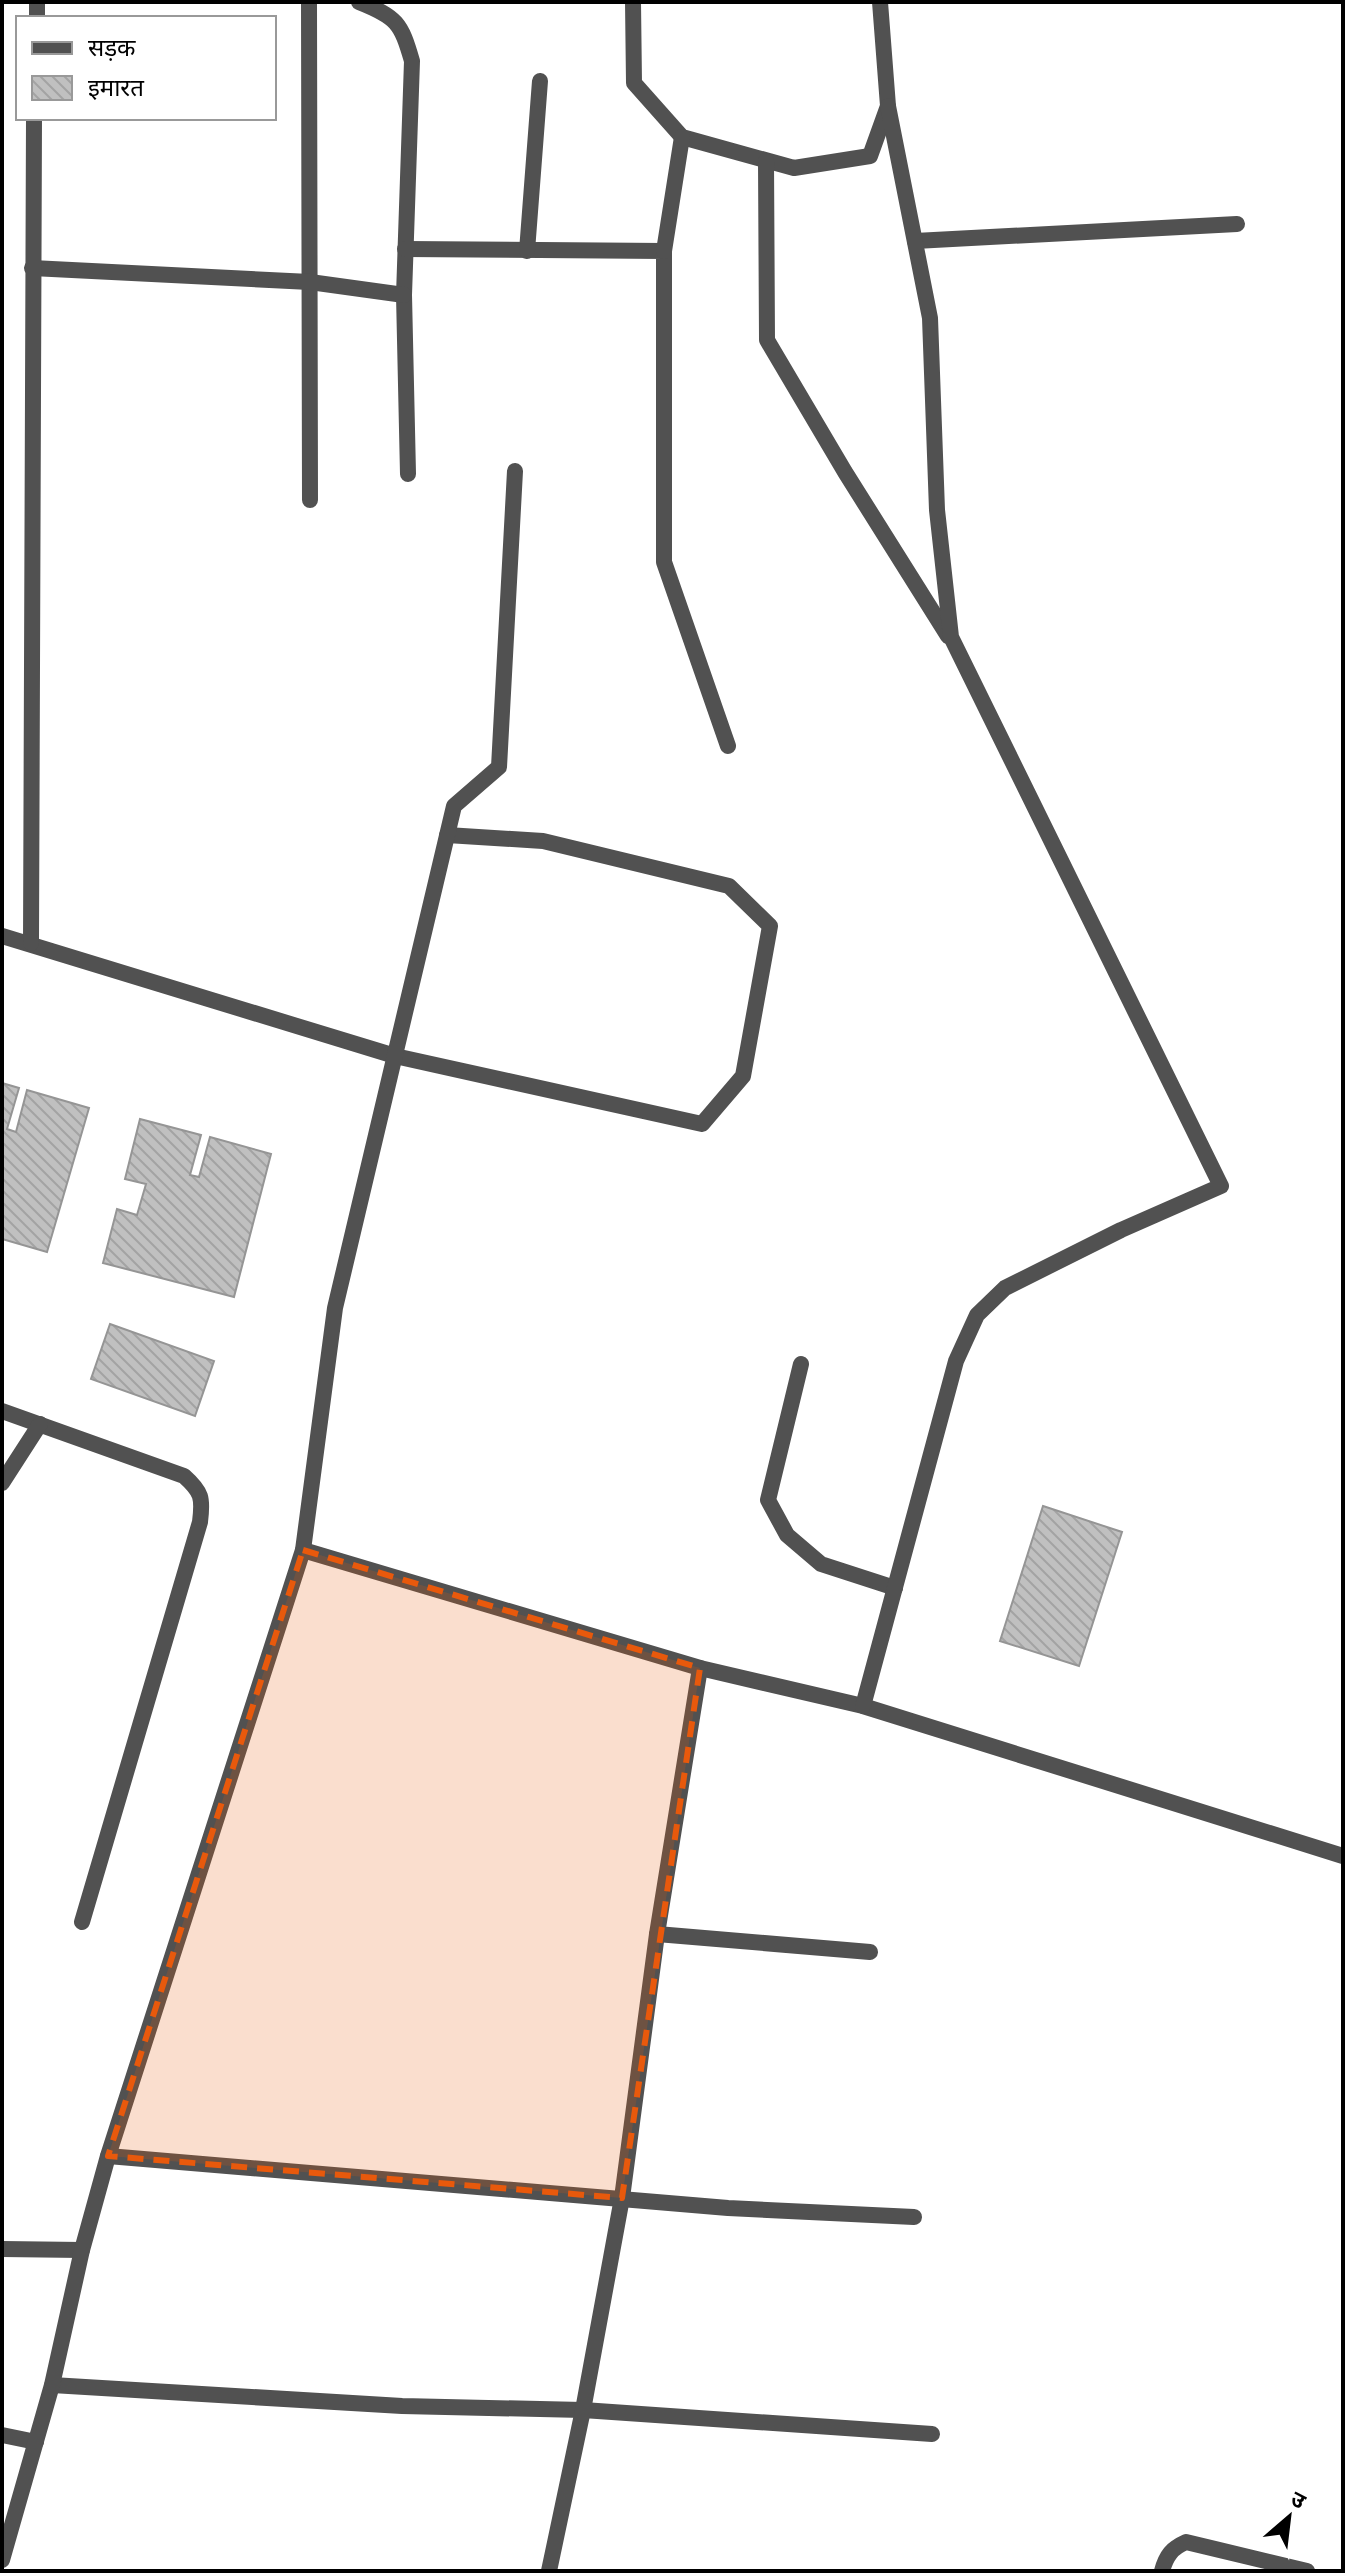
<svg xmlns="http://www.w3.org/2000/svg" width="1345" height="2573" font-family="Lato,'Noto Sans Devanagari',sans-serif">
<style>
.building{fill:url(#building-back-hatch);stroke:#959595;stroke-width:2}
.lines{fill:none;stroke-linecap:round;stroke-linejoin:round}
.service{stroke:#515151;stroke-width:16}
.minor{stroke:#515151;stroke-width:16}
.marked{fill:#e8590c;fill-opacity:0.2;stroke:#e8590c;stroke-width:6;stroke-dasharray:16 10;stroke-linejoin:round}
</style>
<defs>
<pattern id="building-back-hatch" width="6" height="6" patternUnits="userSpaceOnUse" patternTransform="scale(2)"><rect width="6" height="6" fill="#c0c0c0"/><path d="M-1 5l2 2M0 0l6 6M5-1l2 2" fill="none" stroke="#a3a3a3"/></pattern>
</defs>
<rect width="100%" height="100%" fill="#fff"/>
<!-- building -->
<g class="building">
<polygon points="2,1083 19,1088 7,1129 16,1132 27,1090 89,1108 47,1252 2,1239"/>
<polygon points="140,1119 201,1135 190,1175 199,1177 210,1137 271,1154 234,1297 103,1263 117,1209 137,1215 146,1184 125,1179"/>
<polygon points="110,1324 214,1361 195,1416 91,1379"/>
<polygon points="1043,1506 1122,1532 1079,1666 1000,1641"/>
</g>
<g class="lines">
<!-- service -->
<g class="service">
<polyline points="2,2435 36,2442"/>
<path d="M1162,2571C1166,2556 1172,2548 1186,2542L1307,2571"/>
</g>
<!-- minor -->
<g class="minor">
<polyline points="309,2 310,500"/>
<path d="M359,2C397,17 401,23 412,61L404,295L408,474"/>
<polyline points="633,2 634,83 682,137 794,168 870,156 888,106 880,2"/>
<polyline points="37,18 37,2"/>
<polyline points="766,161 767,340 845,472 948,636"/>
<polyline points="915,241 1237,224"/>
<polyline points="405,249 664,251 664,562 728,746"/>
<polyline points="527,251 540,81"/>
<polyline points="664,251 682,137"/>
<polyline points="32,268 310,282 404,295"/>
<polyline points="2,936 395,1056 702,1124 743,1076 770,926 729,886 543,841 447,835"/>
<polyline points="31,943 34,118"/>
<polyline points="801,1364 768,1500 787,1535 821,1564 895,1588"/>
<path d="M2,1411L184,1476C202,1492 203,1498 200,1522L82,1922"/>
<polyline points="2,1483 40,1424"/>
<polyline points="303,1550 700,1668 863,1706 1343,1856"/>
<polyline points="863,1706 956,1361 977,1315 1005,1288 1121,1230 1221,1186 951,637 937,510 930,318 888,106"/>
<polyline points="657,1934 870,1952"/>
<polyline points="108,2156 728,2208 914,2217"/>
<polyline points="2,2249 82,2250"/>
<polyline points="52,2385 402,2406 583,2410 932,2434"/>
<polyline points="2,2560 52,2385 82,2250 108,2156 303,1550 335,1308 454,806 499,767 515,471"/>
<polyline points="549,2571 583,2410 622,2198 657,1934 700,1668"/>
</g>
</g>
<!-- marked area -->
<path class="marked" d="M303,1550L700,1668L622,2198L108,2156Z"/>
<!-- border -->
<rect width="1345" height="2573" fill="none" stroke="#000000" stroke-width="8"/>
<!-- legend -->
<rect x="16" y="16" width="260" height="104" fill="#ffffff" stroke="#999999" stroke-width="2"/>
<rect x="32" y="42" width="40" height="12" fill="#515151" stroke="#999999" stroke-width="2"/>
<text x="88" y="56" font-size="24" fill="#000000">सड़क</text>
<rect x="32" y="76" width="40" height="24" fill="url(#building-back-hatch)" stroke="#999999" stroke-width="2"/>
<text x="88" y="96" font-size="24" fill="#000000">इमारत</text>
<!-- north arrow -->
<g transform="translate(1289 2517) rotate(28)" stroke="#ffffff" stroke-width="6" paint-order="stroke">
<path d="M0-6L14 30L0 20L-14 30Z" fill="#000000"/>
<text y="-12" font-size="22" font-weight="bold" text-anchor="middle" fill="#000000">उ</text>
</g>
</svg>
